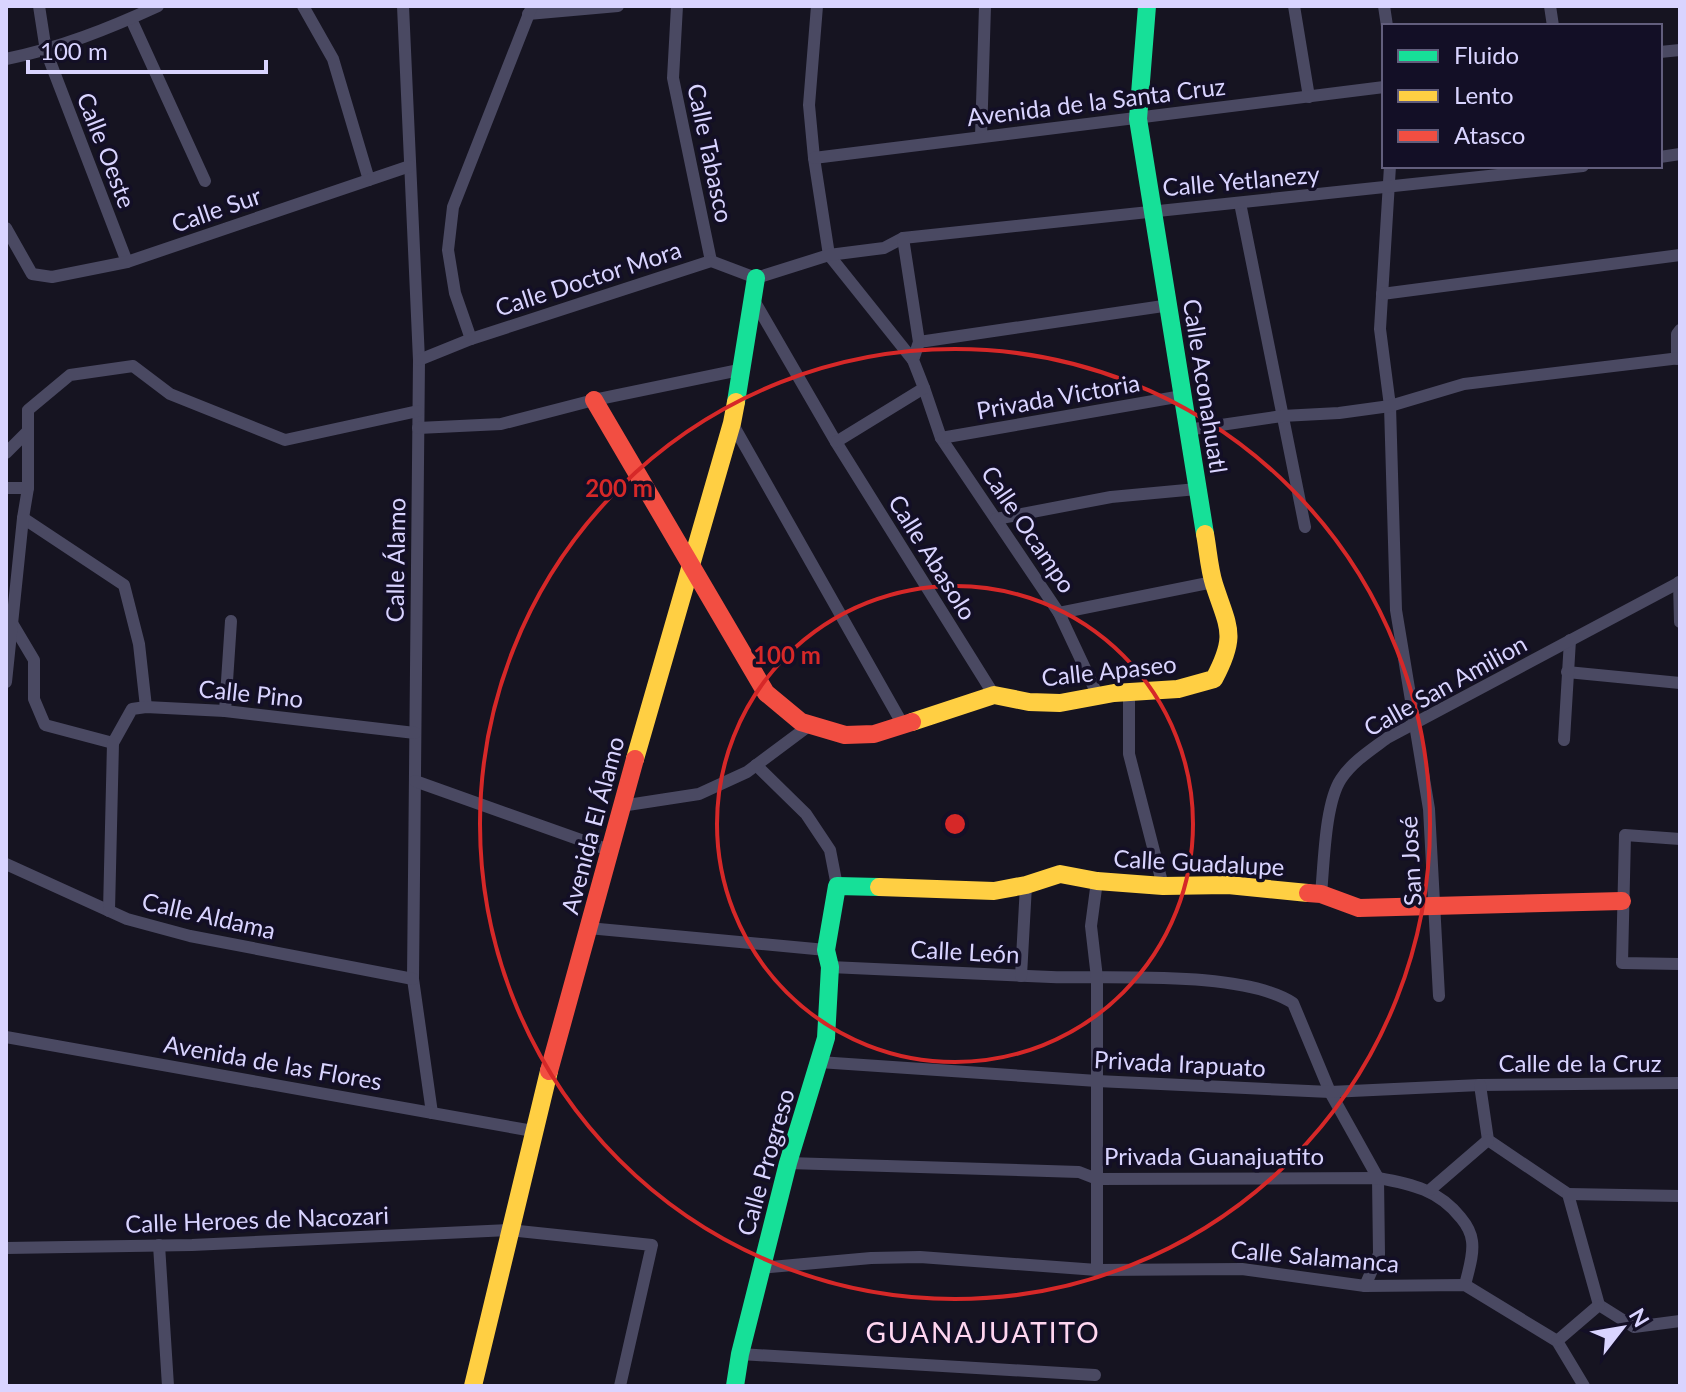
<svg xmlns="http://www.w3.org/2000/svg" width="1686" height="1392" font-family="Lato,sans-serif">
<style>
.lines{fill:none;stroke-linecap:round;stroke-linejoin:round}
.street{stroke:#4a4962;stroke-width:12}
.fast{stroke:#16e098;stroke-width:18}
.slow{stroke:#ffcf43;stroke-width:18}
.jam{stroke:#f24e42;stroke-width:18}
.ring{fill:none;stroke:#d62828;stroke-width:4}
.labels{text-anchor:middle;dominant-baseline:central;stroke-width:7;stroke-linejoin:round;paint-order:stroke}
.street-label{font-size:24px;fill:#d9d4ff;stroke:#130f26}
.quarter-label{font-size:28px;letter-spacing:2px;fill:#ffd6f0;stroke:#130f26}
.centre{fill:#d62828;stroke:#130f26;stroke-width:4}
.ring-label{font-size:24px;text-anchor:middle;font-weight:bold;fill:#d62828;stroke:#130f26;stroke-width:7;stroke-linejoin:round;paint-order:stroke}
</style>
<rect width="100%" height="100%" fill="#161421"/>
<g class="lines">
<!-- street -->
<g class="street">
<polyline points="39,6 46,51 127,262"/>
<polyline points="303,6 333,59 369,180"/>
<polyline points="403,6 419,360 413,979 432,1113"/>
<polyline points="677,6 673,78 711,261"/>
<polyline points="817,6 809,105 814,158 829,255 913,360"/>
<polyline points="1294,6 1309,97"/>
<polyline points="1384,6 1387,26"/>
<polyline points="1550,6 1553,26"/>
<polyline points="528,14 618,6"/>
<polyline points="131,19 205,181"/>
<polyline points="1660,52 1680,50"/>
<path d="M6,59C60,48 108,29 158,6"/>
<polyline points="981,137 985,6"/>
<polyline points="1660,157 1680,154"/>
<polyline points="814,158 1384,87"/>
<polyline points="1390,166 1380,329 1390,406 1396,610 1429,809 1439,996"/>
<polyline points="1240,203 1305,527"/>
<polyline points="6,228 32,274 52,277 127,262 410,166"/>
<polyline points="1382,294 1680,255"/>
<polyline points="752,297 836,442 994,695"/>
<polyline points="471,339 455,293 448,250 453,207 532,6"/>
<polyline points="919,342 1170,305"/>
<polyline points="1677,359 1677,334 1680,330"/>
<polyline points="419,360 471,339 711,261 756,278 829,255 884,248 903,238 1583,166"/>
<polyline points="924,388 941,438 1059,613 1098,696"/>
<polyline points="732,423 903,725"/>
<polyline points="418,428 501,424 594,400 739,370"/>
<polyline points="1187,430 1282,416 1339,413 1390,406 1464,384 1680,358"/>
<polyline points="941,438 1182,396"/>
<polyline points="836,442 924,388 913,360 919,342 903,238"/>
<polyline points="6,453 27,432"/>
<polyline points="6,488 28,488"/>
<polyline points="23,518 124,585 139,644 146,707"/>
<polyline points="996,519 1111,497 1197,489"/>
<polyline points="1679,582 1680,622"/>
<polyline points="1059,613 1213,582"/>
<polyline points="12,623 34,660 34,699 45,725 113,743"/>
<polyline points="1567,672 1680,683"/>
<polyline points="6,682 23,518 28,488 28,410 70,375 133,366 170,394 285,440 418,411"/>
<polyline points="1129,692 1129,754 1163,886"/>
<polyline points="225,711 231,621"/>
<polyline points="1564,740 1570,640"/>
<polyline points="756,765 806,814 830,850 837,886"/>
<polyline points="415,781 609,850"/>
<polyline points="621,806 699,794 747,772 810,725"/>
<polyline points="1680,839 1625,835 1622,963 1680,964"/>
<polyline points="6,864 127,919 190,936 413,979"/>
<path d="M1321,894C1324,863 1325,803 1341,779C1352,762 1371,750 1387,738L1680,582"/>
<polyline points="109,911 113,743 132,709 146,707 225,711 415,733"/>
<polyline points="588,928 826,950"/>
<path d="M830,967C904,970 977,974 1051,977C1114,979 1242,970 1293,1003L1330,1092L1378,1178L1379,1254L1365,1286"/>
<polyline points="1021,976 1026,885"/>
<polyline points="6,1037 533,1131"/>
<polyline points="819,1062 1097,1081 1330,1092 1480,1085 1680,1083"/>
<polyline points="1480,1085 1488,1140 1568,1194 1599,1305 1634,1327 1680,1321"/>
<path d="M788,1163L1079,1172L1097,1179L1378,1178C1412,1184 1439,1190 1461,1218C1466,1224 1471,1233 1472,1241C1474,1255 1468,1272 1465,1285"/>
<polyline points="1430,1190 1488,1140"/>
<polyline points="1568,1194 1680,1196"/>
<polyline points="159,1245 168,1386"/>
<polyline points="6,1248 192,1245 509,1230 652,1245 620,1386"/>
<polyline points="760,1268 871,1258 920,1257 1097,1270 1242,1269 1365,1286 1465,1285 1557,1341 1584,1386"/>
<polyline points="1097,1270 1097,978 1091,926 1097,881"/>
<polyline points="1557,1341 1599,1305"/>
<polyline points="740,1354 1095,1375"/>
</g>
<!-- fast -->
<g class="fast">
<polyline points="1147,6 1138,119 1205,534"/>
<polyline points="736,402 756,278"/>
<polyline points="735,1386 740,1354 788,1163 826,1038 830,967 826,950 837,886 879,887"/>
</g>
<!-- slow -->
<g class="slow">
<path d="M912,722L994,695L1029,702L1060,703L1114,693L1178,689L1214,679C1238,634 1228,628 1214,584C1209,568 1208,550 1205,534"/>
<polyline points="635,759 732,423 736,402"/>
<polyline points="879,887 994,891 1026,885 1060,874 1097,881 1163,886 1228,885 1308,893"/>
<polyline points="473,1386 549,1071"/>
</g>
<!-- jam -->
<g class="jam">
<polyline points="594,400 766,693 801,722 845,735 874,734 912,722"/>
<polyline points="1308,893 1321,894 1359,908 1622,901"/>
<polyline points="549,1071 635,759"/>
</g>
</g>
<!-- distance rings -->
<g class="ring">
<circle cx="955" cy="824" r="238"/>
<circle cx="955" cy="824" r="475"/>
</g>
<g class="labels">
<!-- street labels -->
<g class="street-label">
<text transform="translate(1096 101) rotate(-7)">Avenida de la Santa Cruz</text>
<text transform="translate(107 150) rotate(69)">Calle Oeste</text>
<text transform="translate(711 153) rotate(78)">Calle Tabasco</text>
<text transform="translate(1241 180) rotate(-5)">Calle Yetlanezy</text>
<text transform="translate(216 209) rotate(-19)">Calle Sur</text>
<text transform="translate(588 278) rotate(-18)">Calle Doctor Mora</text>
<text transform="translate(1206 386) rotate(81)">Calle Aconahuatl</text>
<text transform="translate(1058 396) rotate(-10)">Privada Victoria</text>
<text transform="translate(1029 529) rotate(56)">Calle Ocampo</text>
<text transform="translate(933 557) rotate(58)">Calle Abasolo</text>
<text transform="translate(395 560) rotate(-89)">Calle Álamo</text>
<text transform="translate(1109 670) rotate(-6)">Calle Apaseo</text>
<text transform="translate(1445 685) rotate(-29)">Calle San Amilion</text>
<text transform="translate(251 693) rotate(6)">Calle Pino</text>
<text transform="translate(592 825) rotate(-75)">Avenida El Álamo</text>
<text transform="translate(1410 861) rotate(-93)">San José</text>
<text transform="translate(1199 862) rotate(3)">Calle Guadalupe</text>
<text transform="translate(209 915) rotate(13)">Calle Aldama</text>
<text transform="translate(965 951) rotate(3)">Calle León</text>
<text transform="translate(273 1062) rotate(10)">Avenida de las Flores</text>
<text x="1580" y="1062">Calle de la Cruz</text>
<text transform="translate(1180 1063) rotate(3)">Privada Irapuato</text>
<text x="1214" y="1155">Privada Guanajuatito</text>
<text transform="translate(765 1162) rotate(-74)">Calle Progreso</text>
<text transform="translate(257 1219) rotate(-2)">Calle Heroes de Nacozari</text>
<text transform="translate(1315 1256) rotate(5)">Calle Salamanca</text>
</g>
<!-- quarter labels -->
<g class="quarter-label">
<text x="983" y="1332">GUANAJUATITO</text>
</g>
</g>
<circle cx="955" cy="824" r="12" class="centre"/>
<g class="ring-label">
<text x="619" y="497">200 m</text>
<text x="787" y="664">100 m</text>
</g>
<!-- border -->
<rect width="1686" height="1392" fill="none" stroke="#d9d4ff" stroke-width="16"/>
<!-- legend -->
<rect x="1382" y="24" width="280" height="144" fill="#130f26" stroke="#625e7d" stroke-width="2"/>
<rect x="1398" y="50" width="40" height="12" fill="#16e098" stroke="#625e7d" stroke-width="2"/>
<text x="1454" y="64" font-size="24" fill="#d9d4ff">Fluido</text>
<rect x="1398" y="90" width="40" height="12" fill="#ffcf43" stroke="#625e7d" stroke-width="2"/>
<text x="1454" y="104" font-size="24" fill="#d9d4ff">Lento</text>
<rect x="1398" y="130" width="40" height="12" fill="#f24e42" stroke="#625e7d" stroke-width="2"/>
<text x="1454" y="144" font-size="24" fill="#d9d4ff">Atasco</text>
<!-- north arrow -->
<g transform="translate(1622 1328) rotate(59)" stroke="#130f26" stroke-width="6" paint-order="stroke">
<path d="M0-6L14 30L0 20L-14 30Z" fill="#d9d4ff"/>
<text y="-12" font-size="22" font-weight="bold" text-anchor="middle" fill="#d9d4ff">N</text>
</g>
<!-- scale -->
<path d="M28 60v12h238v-12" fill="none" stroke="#d9d4ff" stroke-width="4"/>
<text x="40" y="60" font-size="24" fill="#d9d4ff" stroke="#130f26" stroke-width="6" paint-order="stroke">100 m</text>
</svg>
